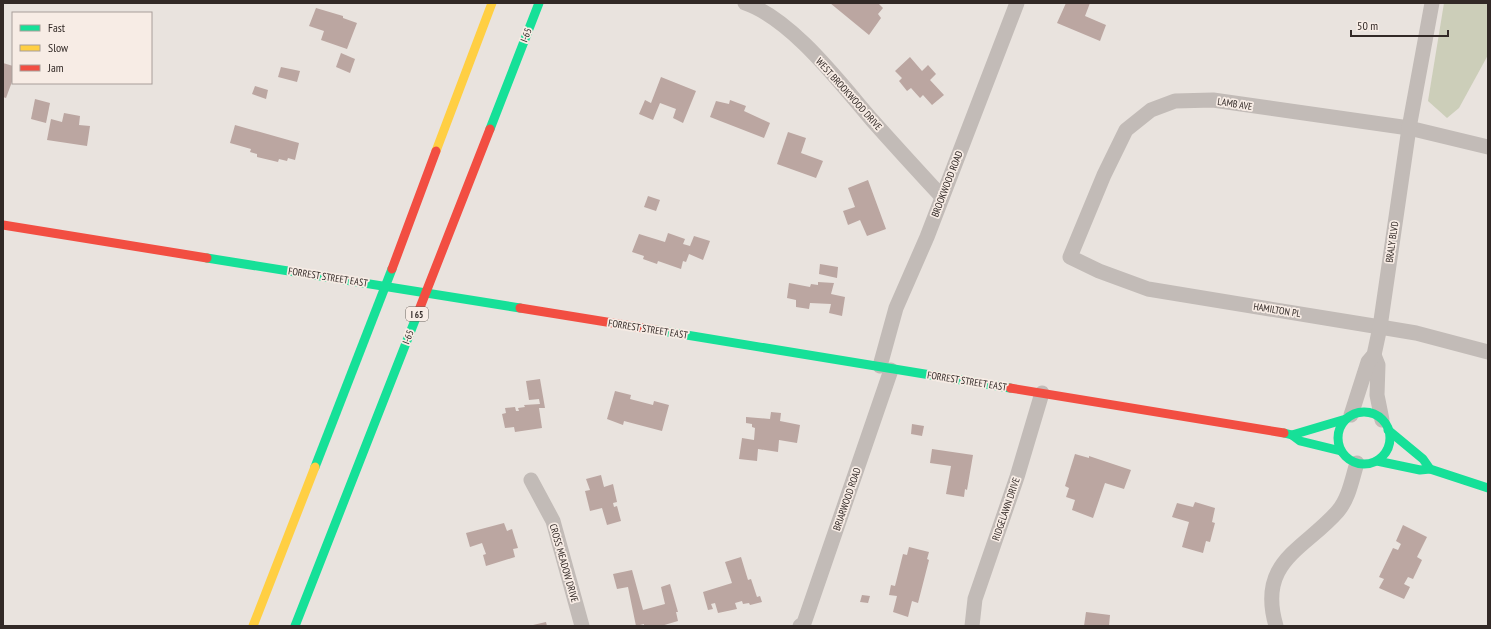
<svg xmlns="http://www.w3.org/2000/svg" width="1491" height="629" font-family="'PT Sans Narrow',sans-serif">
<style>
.green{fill:#ccceb9}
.building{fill:#bba6a1}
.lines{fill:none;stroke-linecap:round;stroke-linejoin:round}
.street{stroke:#c2bbb7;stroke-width:15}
.fast{stroke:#16e098;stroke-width:9}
.slow{stroke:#ffcf43;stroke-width:9}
.jam{stroke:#f24e42;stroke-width:9}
.labels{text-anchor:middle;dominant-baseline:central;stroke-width:3.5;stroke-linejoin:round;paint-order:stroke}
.shield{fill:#f7ece5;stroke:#6d645f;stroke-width:1}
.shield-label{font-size:9px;font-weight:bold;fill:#322926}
.street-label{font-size:10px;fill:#322926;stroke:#f7ece5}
</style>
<rect width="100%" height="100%" fill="#e9e3de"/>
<!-- green -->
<polygon class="green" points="1444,3 1488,3 1488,55 1459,108 1447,118 1428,101"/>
<!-- building -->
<g class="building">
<polygon points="830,3 878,3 883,8 878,14 881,18 869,35"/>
<polygon points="1066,3 1090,3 1085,16 1106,25 1100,41 1057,23"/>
<polygon points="316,8 343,16 343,18 357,23 347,49 321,40 324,31 309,26"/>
<polygon points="341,53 355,59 350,73 336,67"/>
<polygon points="910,57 922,71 928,65 936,74 930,80 944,95 932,105 923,95 920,98 911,88 907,91 899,81 902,78 895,71"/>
<polygon points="3,63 13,66 13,79 6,98 3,97"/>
<polygon points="281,67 300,71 297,82 278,77"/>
<polygon points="661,77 696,91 683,123 673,118 676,109 660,103 653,120 639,114 645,100 651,103"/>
<polygon points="255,86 268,90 266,99 252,94"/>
<polygon points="35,99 50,103 46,123 31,119"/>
<polygon points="730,100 746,106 744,111 770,123 764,138 710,117 716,101 729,104"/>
<polygon points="64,113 80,116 79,125 90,126 87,146 47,140 51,119 62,122"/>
<polygon points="235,125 299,143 295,160 288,158 287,161 279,159 278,162 257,157 257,154 250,152 251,149 230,143"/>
<polygon points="788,132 806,138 801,153 823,161 816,178 777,164"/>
<polygon points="868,180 886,229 867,236 860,220 848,225 843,211 855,207 848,188"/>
<polygon points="648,196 660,200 656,211 644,207"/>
<polygon points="668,233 685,239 683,244 690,246 694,236 710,241 703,260 689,254 686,262 683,261 681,269 658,261 657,264 643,259 644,256 632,252 639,234 665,242"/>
<polygon points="820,264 838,267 837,278 819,274"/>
<polygon points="818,282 834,283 831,294 845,297 842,316 829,313 831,304 810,303 809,309 796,307 796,300 787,298 789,283 810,287 811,284 818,285"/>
<polygon points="540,379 545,408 539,408 542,428 515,432 514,427 505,428 502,414 506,413 505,408 515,407 516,411 519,411 518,408 525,407 524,405 540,404 539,399 529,400 526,381"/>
<polygon points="615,391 631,395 630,399 653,405 654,401 669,405 662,431 624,421 623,425 607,419"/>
<polygon points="771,412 781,413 780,421 800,425 797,443 779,440 778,452 758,449 757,461 739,459 742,438 754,440 755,428 752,427 752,424 746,423 746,417 770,419"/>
<polygon points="912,424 924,426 922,436 911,434"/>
<polygon points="932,449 973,455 967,490 965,489 964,497 946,494 951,466 930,463"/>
<polygon points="1075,454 1089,458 1089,456 1131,470 1124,489 1105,483 1093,518 1072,510 1075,500 1066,497 1069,488 1065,486"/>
<polygon points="601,475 604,487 613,484 617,502 613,503 614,507 617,506 621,521 607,525 602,508 590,511 585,491 590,490 586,479"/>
<polygon points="1195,502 1215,508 1212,522 1215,523 1210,542 1206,541 1203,553 1182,547 1189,522 1172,517 1177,503 1193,507"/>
<polygon points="504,523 507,531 512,529 518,548 513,549 515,557 486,566 483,555 486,554 482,543 470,547 466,533"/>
<polygon points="1403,525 1427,537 1417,557 1422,560 1413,579 1408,577 1404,584 1410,587 1404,599 1379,588 1384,579 1379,577 1393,548 1398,550 1401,544 1396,541"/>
<polygon points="909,547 929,552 927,559 929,560 918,603 912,601 908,617 893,612 897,596 889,595 891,585 895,586 903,554 907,555"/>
<polygon points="741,557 748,580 751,579 757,597 760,596 762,602 750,605 749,603 743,604 742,601 735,603 737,609 718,613 715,603 711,604 713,609 708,610 703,592 732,583 725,562"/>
<polygon points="632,570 643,610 665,604 661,587 670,584 678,612 676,612 678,621 661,626 644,626 644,624 636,626 628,587 617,589 613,574"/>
<polygon points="862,595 870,596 868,603 860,602"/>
<polygon points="1086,612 1110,615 1109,626 1084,626"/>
<polygon points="546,622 547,626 533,626 533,625"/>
</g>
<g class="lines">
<!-- street -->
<g class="street">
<path d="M745,3C792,19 840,83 872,120C895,146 919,172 942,197"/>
<polyline points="1488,147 1409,128 1213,100 1175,101 1151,110 1126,130 1104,175 1070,257 1099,271 1148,289 1380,327 1416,333 1488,352"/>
<polyline points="1374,355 1378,365 1377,395 1382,420"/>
<polyline points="880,366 896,308 927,237 1017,3"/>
<polyline points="1351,415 1368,362 1374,355 1380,327 1409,128 1432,3"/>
<polyline points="531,480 553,521 582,626"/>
<polyline points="800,626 804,623 891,370"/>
<polyline points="972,626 975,599 1017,477 1042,393"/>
<path d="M1276,626C1257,561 1304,550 1338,511C1349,498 1352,479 1357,463"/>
</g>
<!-- fast -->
<g class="fast">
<polyline points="490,129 539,3"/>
<polyline points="207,258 520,308"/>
<polyline points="656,330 1010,388"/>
<circle cx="1364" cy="438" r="26"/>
<polyline points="1388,430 1423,459 1430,469 1488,488"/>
<polyline points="1284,433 1292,435 1300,441 1341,451"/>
<polyline points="1292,435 1346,419"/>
<polyline points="1377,461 1420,470 1430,469"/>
<polyline points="315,467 392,269"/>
<polyline points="295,626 419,310"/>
</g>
<!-- slow -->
<g class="slow">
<polyline points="436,151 492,3"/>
<polyline points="253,626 315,467"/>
</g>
<!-- jam -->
<g class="jam">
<polyline points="3,225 207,258"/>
<polyline points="392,269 436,151"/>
<polyline points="520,308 656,330"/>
<polyline points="419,310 490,129"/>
<polyline points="1010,388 1284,433"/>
</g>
</g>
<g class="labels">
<!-- shield labels -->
<rect class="shield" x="406" y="307" width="22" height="14" rx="3"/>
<g class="shield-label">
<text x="417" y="314">I 65</text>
</g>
<!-- street labels -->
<g class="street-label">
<text transform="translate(526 35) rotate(-69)">I-65</text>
<text transform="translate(849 94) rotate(48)">WEST BROOKWOOD DRIVE</text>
<text transform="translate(1235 104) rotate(9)">LAMB AVE</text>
<text transform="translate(947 184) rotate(-69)">BROOKWOOD ROAD</text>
<text transform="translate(1392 242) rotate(-82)">BRALY BLVD</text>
<text transform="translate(328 277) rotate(9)">FORREST STREET EAST</text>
<text transform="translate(1277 310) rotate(9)">HAMILTON PL</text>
<text transform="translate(648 329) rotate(9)">FORREST STREET EAST</text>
<text transform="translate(408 337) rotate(-69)">I-65</text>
<text transform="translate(967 381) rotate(9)">FORREST STREET EAST</text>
<text transform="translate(847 499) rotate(-71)">BRIARWOOD ROAD</text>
<text transform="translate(1006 509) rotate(-71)">RIDGELAWN DRIVE</text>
<text transform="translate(564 563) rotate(74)">CROSS MEADOW DRIVE</text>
</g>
</g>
<!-- border -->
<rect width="1491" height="629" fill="none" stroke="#322926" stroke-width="8"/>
<!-- legend -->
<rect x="12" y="12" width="140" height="72" fill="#f7ece5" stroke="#a89e99"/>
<rect x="20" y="25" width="20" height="6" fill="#16e098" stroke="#a89e99"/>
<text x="48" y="32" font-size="12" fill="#322926">Fast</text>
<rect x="20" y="45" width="20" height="6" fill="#ffcf43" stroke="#a89e99"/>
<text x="48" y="52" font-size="12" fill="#322926">Slow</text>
<rect x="20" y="65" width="20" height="6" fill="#f24e42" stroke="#a89e99"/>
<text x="48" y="72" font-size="12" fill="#322926">Jam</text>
<!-- scale -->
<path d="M1351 30v6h97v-6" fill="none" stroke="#322926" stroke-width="2"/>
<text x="1357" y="30" font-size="12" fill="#322926" stroke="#f7ece5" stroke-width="3" paint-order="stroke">50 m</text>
</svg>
